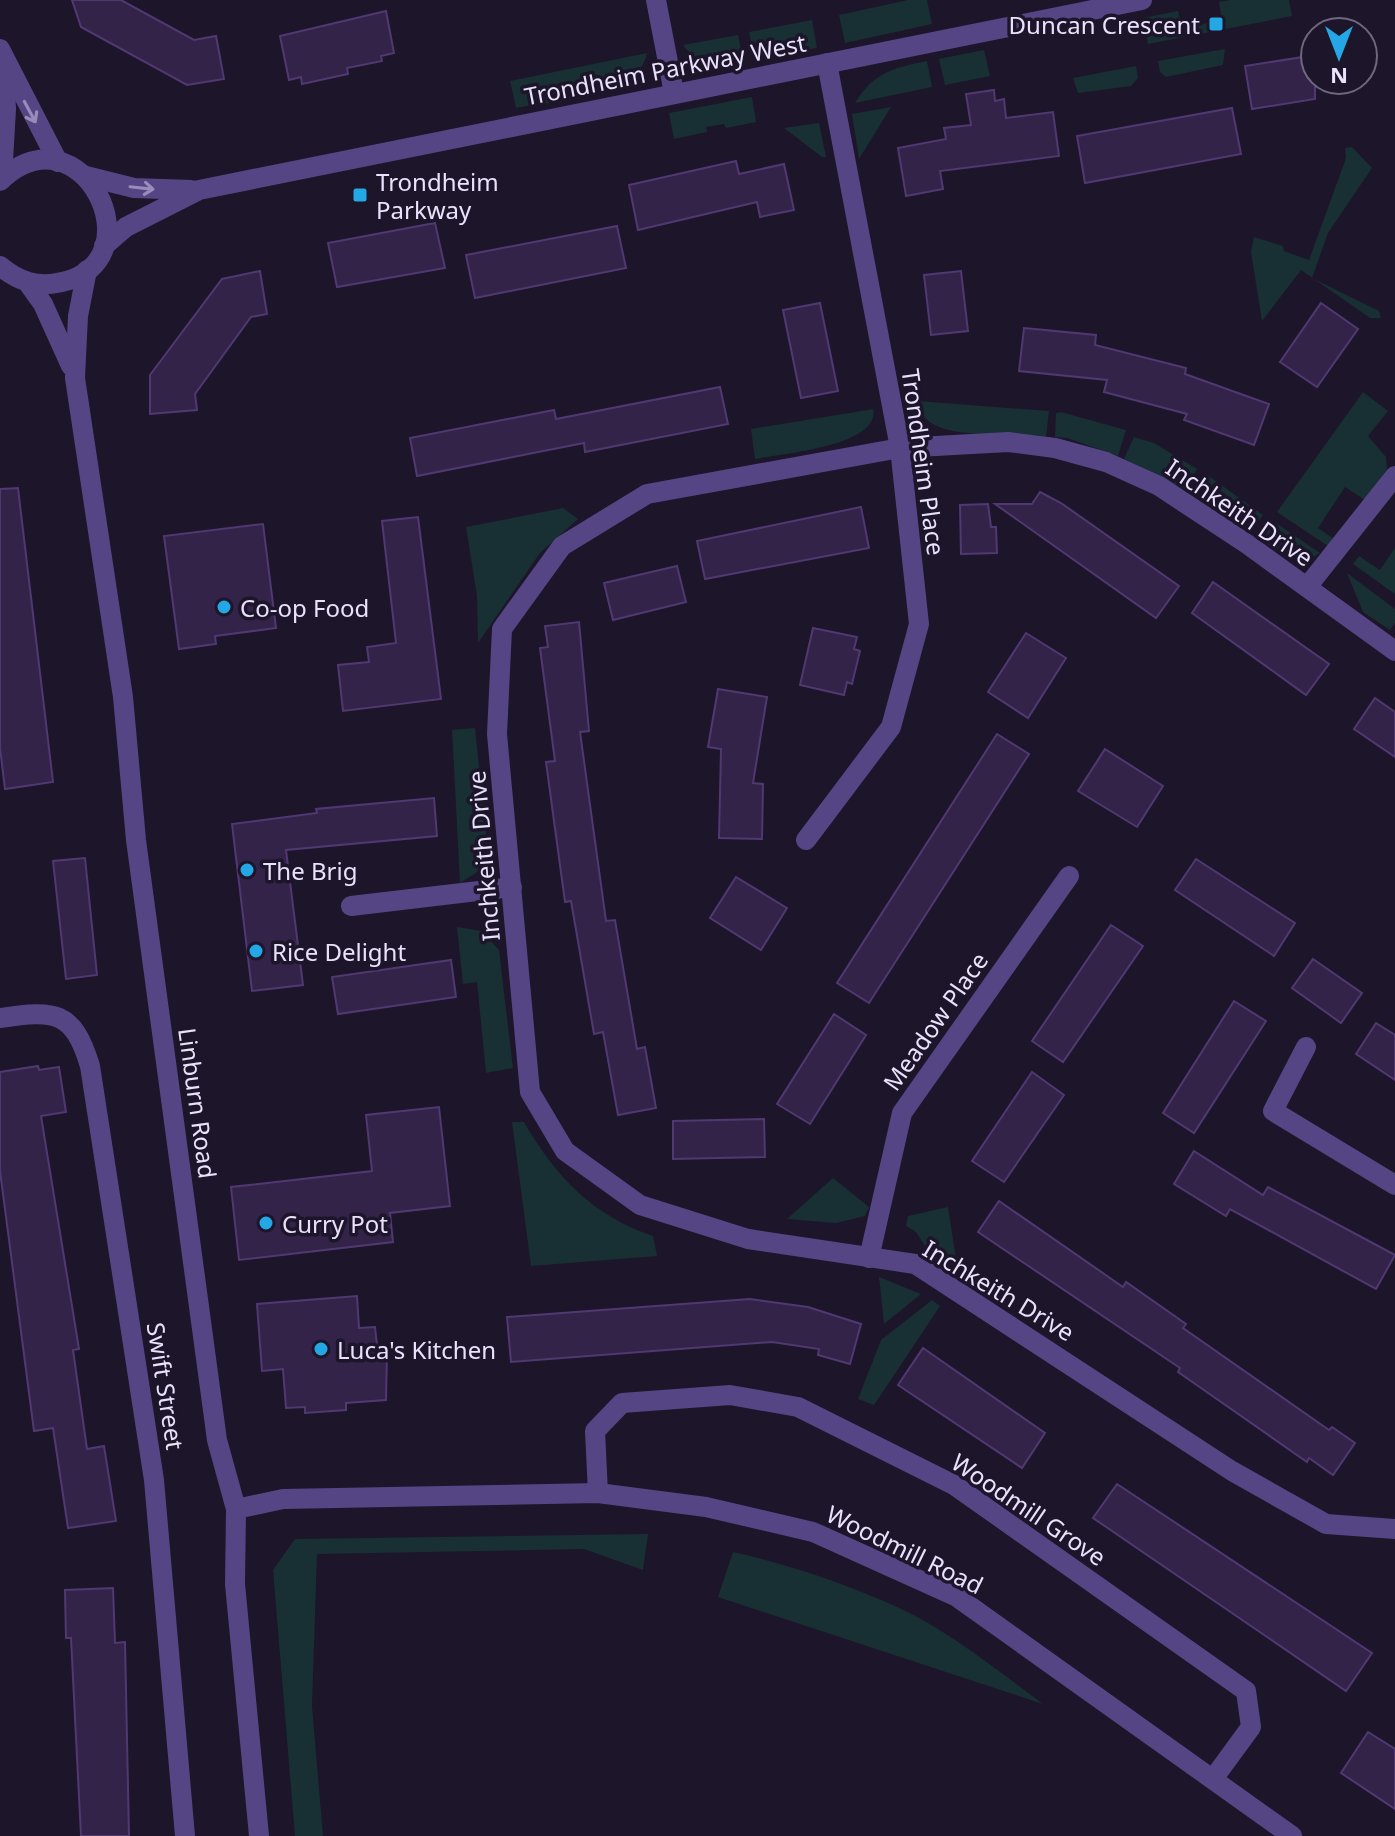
<svg xmlns="http://www.w3.org/2000/svg" width="1395" height="1836" font-family="'Noto Sans',sans-serif">
<style>
.green{fill:#182f34}
.building{fill:#332349;stroke:#503872;stroke-width:2}
.lines{fill:none;stroke-linecap:round;stroke-linejoin:round}
.minor{stroke:#554584;stroke-width:20}
.oneway{stroke:#988cba}
.poi-dot{fill:#24a8e5;stroke:#1d152a;stroke-width:3}
.labels{text-anchor:middle;dominant-baseline:central;stroke-width:7;stroke-linejoin:round;paint-order:stroke}
.poi-label{font-size:24px;fill:#eae2fc;stroke:#1d152a;text-anchor:start}
.street-label{font-size:24px;fill:#eae2fc;stroke:#1d152a}
</style>
<rect width="100%" height="100%" fill="#1d152a"/>
<!-- green -->
<g class="green">
<polygon points="908,0 927,0 932,24 845,43 839,15"/>
<polygon points="1230,0 1289,0 1292,16 1195,35 1193,26 1222,20 1219,2"/>
<polygon points="1178,11 1184,37 1148,44 1143,18"/>
<polygon points="812,20 817,48 754,59 749,32"/>
<path d="M738,35L743,61C720,67 698,66 683,45Z"/>
<polygon points="1225,49 1223,65 1166,77 1160,72 1158,61"/>
<polygon points="984,50 990,76 945,85 939,59"/>
<path d="M647,53C638,99 555,101 516,108L510,81Z"/>
<path d="M927,61L932,87L855,103C874,72 893,68 927,61Z"/>
<polygon points="1136,66 1138,78 1131,86 1078,93 1073,78"/>
<polygon points="752,97 756,122 726,128 724,124 706,127 707,132 674,139 669,113"/>
<polygon points="891,107 859,159 852,114"/>
<polygon points="819,123 826,157 822,157 784,128"/>
<polygon points="1352,147 1372,168 1328,233 1312,278 1379,311 1381,318 1370,318 1301,270 1262,321 1251,252 1254,237 1283,246 1284,251 1309,260 1346,158 1345,148"/>
<polygon points="1363,392 1388,411 1368,436 1386,457 1387,469 1365,500 1345,487 1318,528 1337,541 1328,546 1277,512"/>
<path d="M918,401L1049,411L1046,437C1013,429 921,447 918,401Z"/>
<path d="M873,409C881,446 781,454 755,459L751,429Z"/>
<polygon points="1061,412 1126,430 1118,456 1067,438 1055,437 1056,413"/>
<polygon points="1134,437 1154,443 1197,469 1186,490 1124,459"/>
<polygon points="1206,474 1263,515 1250,532 1193,494"/>
<polygon points="563,508 578,519 540,553 478,643 477,596 466,527"/>
<path d="M1270,519L1320,553C1298,568 1275,549 1257,537Z"/>
<polygon points="1395,548 1395,594 1353,564 1359,556 1380,570"/>
<polygon points="1347,573 1395,609 1395,623 1390,630 1363,612"/>
<polygon points="475,728 488,854 479,871 460,883 452,730"/>
<polygon points="457,927 482,931 499,950 513,1068 486,1073 477,982 463,984"/>
<path d="M512,1122H524C555,1176 593,1216 653,1236L657,1256L531,1266Z"/>
<polygon points="833,1178 869,1207 865,1216 836,1223 787,1219"/>
<polygon points="948,1207 957,1265 927,1249 916,1232 906,1226 908,1216"/>
<polygon points="879,1277 921,1294 884,1324"/>
<polygon points="932,1300 940,1306 874,1405 858,1399 881,1340"/>
<polygon points="648,1534 643,1570 584,1549 317,1554 312,1706 323,1836 295,1836 273,1570 295,1539"/>
<path d="M733,1552C788,1564 843,1583 895,1606C948,1630 996,1669 1043,1704L718,1597Z"/>
</g>
<!-- building -->
<g class="building">
<polygon points="72,0 121,0 194,40 216,36 224,79 187,85 81,27"/>
<polygon points="386,11 394,53 381,56 382,61 347,68 348,74 302,84 301,77 289,80 280,36"/>
<polygon points="1303,57 1304,68 1315,66 1315,99 1252,109 1245,66"/>
<polygon points="994,90 995,101 1004,99 1006,118 1053,112 1059,156 940,171 943,189 906,196 898,148 946,139 944,128 971,125 966,94"/>
<polygon points="1232,108 1241,154 1085,183 1077,136"/>
<polygon points="736,161 739,174 784,164 794,210 760,217 757,202 638,230 629,185"/>
<polygon points="435,223 445,268 337,287 328,243"/>
<polygon points="617,226 626,268 475,298 466,255"/>
<polygon points="260,271 267,314 251,317 195,394 197,410 150,414 150,375 222,279"/>
<polygon points="961,271 968,331 931,335 924,275"/>
<polygon points="820,303 838,391 801,398 783,310"/>
<polygon points="1321,303 1358,329 1317,387 1280,362"/>
<polygon points="1024,328 1096,335 1095,345 1186,368 1185,374 1269,404 1254,445 1184,420 1187,414 1104,392 1107,380 1019,371"/>
<polygon points="720,387 728,424 585,452 584,443 417,476 410,438 554,410 556,419"/>
<polygon points="18,488 53,782 5,789 0,748 0,489"/>
<polygon points="1040,492 1061,503 1179,586 1156,618 995,504 1032,504"/>
<polygon points="988,504 991,527 996,527 997,553 961,554 960,505"/>
<polygon points="861,507 869,548 705,579 697,541"/>
<polygon points="418,517 441,699 343,711 338,665 369,662 367,647 396,643 382,521"/>
<polygon points="263,524 276,628 215,636 216,644 179,649 164,536"/>
<polygon points="677,566 686,602 613,620 604,583"/>
<polygon points="1213,582 1329,664 1306,695 1192,613"/>
<polygon points="579,622 589,731 580,732 606,921 615,920 637,1049 645,1047 656,1108 618,1115 603,1032 594,1034 571,901 565,902 546,762 555,761 540,648 548,647 545,626"/>
<polygon points="813,628 857,637 854,649 860,651 852,684 847,682 844,695 800,685"/>
<polygon points="1026,633 1066,658 1028,718 988,692"/>
<polygon points="718,689 767,697 753,783 763,784 762,839 719,838 721,749 708,747"/>
<polygon points="1375,698 1395,712 1395,757 1354,729"/>
<polygon points="997,734 1029,754 869,1003 837,983"/>
<polygon points="1105,749 1163,786 1137,827 1078,791"/>
<polygon points="434,798 437,836 286,850 303,985 252,991 232,824 317,813 316,809"/>
<polygon points="85,858 97,975 66,979 53,861"/>
<polygon points="1196,859 1295,923 1274,956 1175,890"/>
<polygon points="736,877 787,908 761,950 710,918"/>
<polygon points="1111,925 1143,946 1063,1062 1032,1041"/>
<polygon points="1313,959 1362,993 1341,1023 1292,988"/>
<polygon points="451,960 456,997 338,1014 332,977"/>
<polygon points="1234,1001 1266,1021 1194,1133 1163,1113"/>
<polygon points="834,1014 866,1035 810,1124 777,1104"/>
<polygon points="1376,1023 1395,1035 1395,1080 1356,1054"/>
<polygon points="38,1066 39,1070 59,1067 66,1112 41,1116 79,1349 73,1350 87,1449 104,1446 116,1521 68,1528 53,1428 34,1431 0,1171 0,1072"/>
<polygon points="1032,1072 1064,1095 1004,1182 972,1161"/>
<polygon points="439,1107 450,1206 390,1213 393,1242 239,1260 231,1187 372,1171 366,1115"/>
<polygon points="764,1119 765,1157 673,1159 673,1121"/>
<polygon points="1194,1151 1263,1195 1268,1187 1395,1255 1376,1289 1230,1209 1226,1216 1174,1184"/>
<polygon points="999,1201 1123,1287 1126,1282 1186,1324 1183,1328 1329,1430 1332,1427 1355,1443 1333,1475 1309,1458 1307,1462 1178,1372 1180,1368 978,1232"/>
<polygon points="357,1296 359,1328 375,1327 377,1345 382,1345 383,1352 387,1352 386,1400 346,1403 346,1410 305,1413 305,1407 286,1408 283,1369 262,1371 257,1304"/>
<polygon points="750,1299 808,1307 861,1324 850,1364 818,1355 819,1349 772,1342 511,1362 507,1317"/>
<polygon points="923,1348 1045,1433 1022,1468 898,1385"/>
<polygon points="1117,1484 1372,1653 1346,1691 1093,1518"/>
<polygon points="113,1588 115,1643 125,1642 129,1836 81,1836 71,1638 66,1638 65,1590"/>
<polygon points="1368,1732 1395,1749 1395,1809 1341,1773"/>
</g>
<g class="lines">
<!-- minor -->
<g class="minor">
<polyline points="656,0 674,93"/>
<polyline points="0,49 58,162"/>
<polyline points="86,176 134,188 191,190"/>
<polyline points="2,179 6,109 4,69"/>
<path d="M0,181C81,103 159,261 62,282C38,288 19,282 0,266"/>
<polyline points="104,246 126,227 199,190 1142,0"/>
<polyline points="87,270 78,316 75,378 123,697 136,840 217,1440 236,1509 235,1584 259,1836"/>
<polyline points="28,283 43,304 71,366"/>
<polyline points="1307,587 1395,476"/>
<polyline points="1395,651 1247,544 1159,486 1106,462 1055,448 1008,442 900,448 647,494 562,546 502,629 497,734 530,1092 565,1151 640,1205 748,1239 915,1264 1232,1471 1326,1524 1395,1529"/>
<polyline points="806,840 891,727 919,624 900,448 827,63"/>
<polyline points="351,906 512,887"/>
<path d="M0,1018C55,1010 73,1010 90,1066L154,1480L185,1836"/>
<polyline points="1306,1047 1273,1111 1395,1185"/>
<polyline points="869,1258 902,1113 1069,876"/>
<polyline points="598,1493 595,1431 622,1403 730,1395 798,1407 954,1485 1246,1691 1251,1727 1213,1779"/>
<polyline points="236,1509 283,1499 598,1493 706,1507 813,1532 957,1597 1292,1836"/>
</g>
</g>
<!-- one-way arrows -->
<defs><path id="oneway-shaft" d="M-6 0H5M1.5-3L5.5 0L1.5 3" fill="none" stroke-width="1.6" stroke-linecap="round" stroke-linejoin="round" transform="scale(2)"/></defs>
<g class="oneway">
<use href="#oneway-shaft" transform="translate(30 112) rotate(62)"/>
<use href="#oneway-shaft" transform="translate(142 188) rotate(6)"/>
</g>
<!-- markers -->
<g class="poi-dot">
<rect x="1208" y="16" width="16" height="16" rx="4"/>
<rect x="352" y="187" width="16" height="16" rx="4"/>
<circle cx="224" cy="607" r="8"/>
<circle cx="247" cy="870" r="8"/>
<circle cx="256" cy="951" r="8"/>
<circle cx="266" cy="1223" r="8"/>
<circle cx="321" cy="1349" r="8"/>
</g>
<g class="labels">
<!-- poi labels -->
<g class="poi-label">
<text x="1200" y="24" text-anchor="end">Duncan Crescent</text>
<text x="376" y="181">Trondheim<tspan x="376" dy="28">Parkway</tspan></text>
<text x="240" y="607">Co-op Food</text>
<text x="263" y="870">The Brig</text>
<text x="272" y="951">Rice Delight</text>
<text x="282" y="1223">Curry Pot</text>
<text x="337" y="1349">Luca's Kitchen</text>
</g>
<!-- street labels -->
<g class="street-label">
<text transform="translate(665 69) rotate(-11)">Trondheim Parkway West</text>
<text transform="translate(924 462) rotate(82)">Trondheim Place</text>
<text transform="translate(1240 512) rotate(34)">Inchkeith Drive</text>
<text transform="translate(483 856) rotate(-95)">Inchkeith Drive</text>
<text transform="translate(935 1021) rotate(-55)">Meadow Place</text>
<text transform="translate(198 1103) rotate(82)">Linburn Road</text>
<text transform="translate(999 1290) rotate(31)">Inchkeith Drive</text>
<text transform="translate(166 1386) rotate(81)">Swift Street</text>
<text transform="translate(1029 1509) rotate(34)">Woodmill Grove</text>
<text transform="translate(905 1549) rotate(26)">Woodmill Road</text>
</g>
</g>
<!-- north arrow -->
<g transform="translate(1339 56) rotate(180)"><circle r="38" fill="#1d152a" stroke="#6f677e" stroke-width="2"/>
<path d="M0-6L14 30L0 20L-14 30Z" fill="#24a8e5"/>
<text y="-12" font-size="22" font-weight="bold" text-anchor="middle" fill="#eae2fc">N</text>
</g>
</svg>
